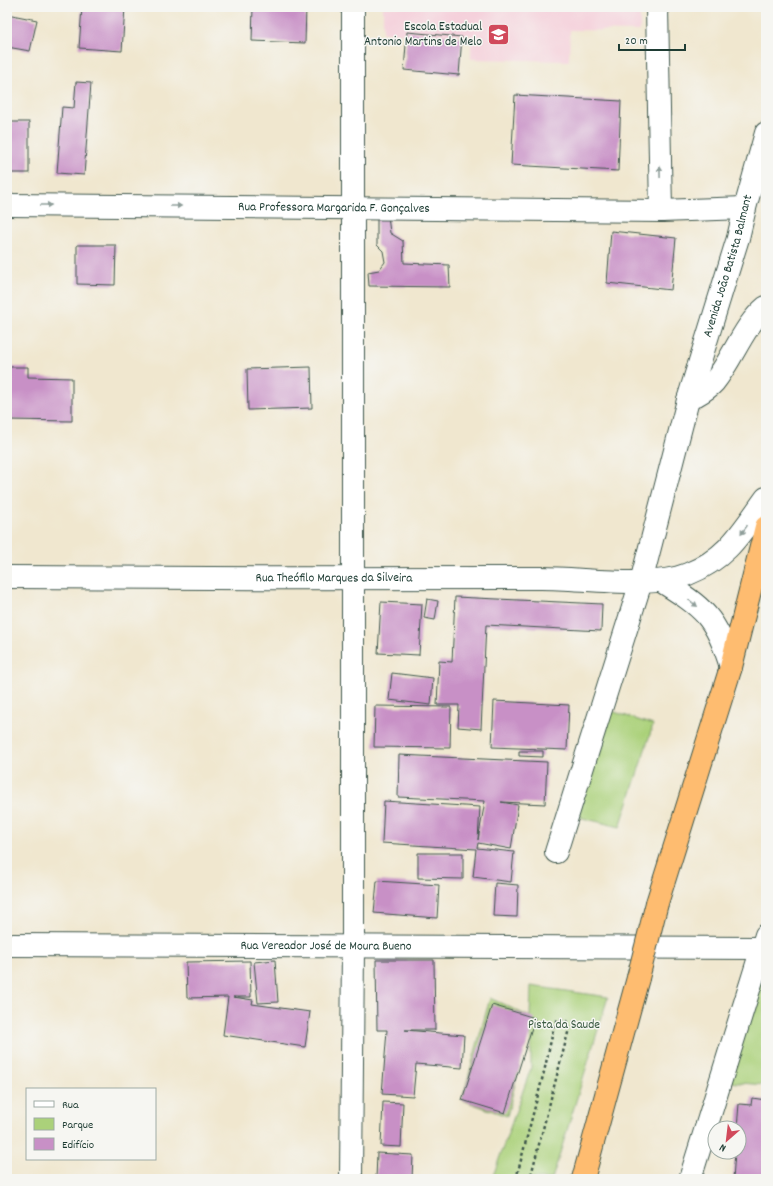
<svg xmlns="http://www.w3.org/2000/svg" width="773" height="1186" font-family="Dekko,sans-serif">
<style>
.built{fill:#f5cfda}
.green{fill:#abd17a;stroke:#658757}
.building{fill:#c890c6}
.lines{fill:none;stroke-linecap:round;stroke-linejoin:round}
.minor-casing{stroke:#3e564b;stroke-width:24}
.tertiary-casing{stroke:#3e564b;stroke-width:24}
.trunk-casing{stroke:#3e564b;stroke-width:24}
.path{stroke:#3e564b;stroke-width:2.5;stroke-dasharray:3 3;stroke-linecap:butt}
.minor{stroke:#fff;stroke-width:22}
.tertiary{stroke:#fff;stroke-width:22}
.trunk{stroke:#febc70;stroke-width:22}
.trunk-bridge-casing{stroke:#3e564b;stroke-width:24;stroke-linecap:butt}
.trunk-bridge{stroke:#febc70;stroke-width:22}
.oneway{fill:#8f9e9a}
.labels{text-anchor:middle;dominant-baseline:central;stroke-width:3;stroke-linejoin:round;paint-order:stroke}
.poi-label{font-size:13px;fill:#1f3d34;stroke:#f6f6f2;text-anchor:end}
.street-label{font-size:13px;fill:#1f3d34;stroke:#f6f6f2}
.park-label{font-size:13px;fill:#3b5b42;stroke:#f6f6f2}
</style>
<rect width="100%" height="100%" fill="#f6f6f2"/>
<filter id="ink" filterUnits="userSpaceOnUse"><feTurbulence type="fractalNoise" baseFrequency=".025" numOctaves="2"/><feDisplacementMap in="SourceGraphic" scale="8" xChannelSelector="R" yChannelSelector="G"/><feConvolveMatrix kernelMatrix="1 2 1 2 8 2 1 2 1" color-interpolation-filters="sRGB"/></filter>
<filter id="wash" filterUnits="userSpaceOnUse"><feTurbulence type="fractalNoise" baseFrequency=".012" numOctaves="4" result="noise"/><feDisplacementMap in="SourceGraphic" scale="16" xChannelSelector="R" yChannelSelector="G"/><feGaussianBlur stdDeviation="0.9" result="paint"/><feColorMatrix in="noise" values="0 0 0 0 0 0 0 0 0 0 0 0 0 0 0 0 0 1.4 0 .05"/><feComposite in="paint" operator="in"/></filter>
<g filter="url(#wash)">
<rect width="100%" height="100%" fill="#f0e7cf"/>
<!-- built -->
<polygon class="built" points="383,7 640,7 640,31 570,30 569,61 471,59 471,35 383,33"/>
<!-- green -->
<g class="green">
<polygon points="606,709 653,725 620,827 574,816"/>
<polygon points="766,955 766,1085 728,1082"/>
<polygon points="531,986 608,997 552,1179 492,1179 531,1068 531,1019 507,1116 462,1100 490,998 530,1017"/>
</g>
<g id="blocks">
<!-- building -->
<g class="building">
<polygon points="82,7 125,7 122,51 79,48"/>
<polygon points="253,7 306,7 305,43 252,41"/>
<polygon points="7,14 37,20 30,51 7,47"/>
<polygon points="407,32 462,37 459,75 404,70"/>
<polygon points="76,82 91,83 84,175 57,173 62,107 74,108"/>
<polygon points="515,95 621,101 618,171 511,165"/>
<rect x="7" y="122" width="22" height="51"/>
<polygon points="377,215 388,216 390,233 403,241 404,263 449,265 450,287 369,286 368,272 379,270 385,262 383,251 377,245"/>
<polygon points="611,231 676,238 671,290 607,283"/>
<polygon points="77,245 116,245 115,285 77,284"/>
<polygon points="7,367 28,367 28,377 72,378 72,421 7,420"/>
<polygon points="311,367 312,408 248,410 247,369"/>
<polygon points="455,597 602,604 601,631 486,625 481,729 458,727 459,705 437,705 439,661 452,662"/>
<polygon points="427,599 438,601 435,620 424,618"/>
<polygon points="381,602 422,604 419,655 378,653"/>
<polygon points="392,673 433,678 431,705 389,700"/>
<polygon points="494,701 569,705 567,750 492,747"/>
<polygon points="375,706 451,707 450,748 374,747"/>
<polygon points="519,751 543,751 543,757 519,756"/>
<polygon points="399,755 547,762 545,804 501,802 518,805 511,849 478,843 477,848 514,852 511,882 473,877 476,849 382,843 384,801 480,807 478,840 485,801 398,797"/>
<polygon points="418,853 463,853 463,879 418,878"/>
<polygon points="377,881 439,885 437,918 374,913"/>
<polygon points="495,883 518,885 517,917 493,916"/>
<polygon points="275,960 278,1002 258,1003 254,962"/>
<polygon points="376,960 434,960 435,1030 405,1030 464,1035 462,1068 416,1064 413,1096 382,1094 387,1030 377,1030"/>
<polygon points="250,961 251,997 233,997 253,1000 252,1004 310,1012 305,1047 223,1035 228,997 187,998 186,962"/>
<polygon points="492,1005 535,1018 505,1113 462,1100"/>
<polygon points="752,1098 766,1100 766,1179 733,1179 735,1152 739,1152 739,1128 737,1128 739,1104 751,1105"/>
<polygon points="383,1102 403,1103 401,1147 381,1146"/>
<polygon points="377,1153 413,1155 412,1179 376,1179"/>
</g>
</g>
</g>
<g filter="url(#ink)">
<use href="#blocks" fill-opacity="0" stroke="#3e564b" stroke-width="1"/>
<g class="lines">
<defs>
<g id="minor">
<polyline points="657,7 661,211"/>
<path id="s1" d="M7,205L661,211L745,208"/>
<path d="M688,400C698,394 707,390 714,382C733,359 743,326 766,307"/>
<path id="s2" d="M7,577C184,578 360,579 537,578C580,577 649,590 688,574C728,558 742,531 766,498"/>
<path d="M661,581C704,608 716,617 731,667"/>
<path id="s3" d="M556,852L641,582L688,400L738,238L745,208L766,133"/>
<path id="s4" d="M7,945L766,948"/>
<polyline points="690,1179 766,935"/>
</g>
<polyline id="tertiary" points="351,1179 353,947 353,7"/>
<g id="trunk">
<polyline points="657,903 731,667 766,527"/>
<polyline points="583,1179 638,978"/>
</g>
</defs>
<!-- minor casing -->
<use href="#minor" class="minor-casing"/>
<!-- tertiary casing -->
<use href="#tertiary" class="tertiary-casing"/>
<!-- trunk casing -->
<use href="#trunk" class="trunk-casing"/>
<!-- path -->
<polyline class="path" points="516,1179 544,1072 555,1022 559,1019 566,1021 569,1029 530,1179"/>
<!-- minor -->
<use href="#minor" class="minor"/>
<!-- tertiary -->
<use href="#tertiary" class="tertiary"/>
<!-- trunk -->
<use href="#trunk" class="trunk"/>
<defs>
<polyline id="trunk-bridge" points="638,978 657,903"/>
</defs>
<!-- trunk-bridge casing -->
<use href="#trunk-bridge" class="trunk-bridge-casing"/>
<!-- trunk-bridge -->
<use href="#trunk-bridge" class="trunk-bridge"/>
</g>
<!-- one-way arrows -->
<defs><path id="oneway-solid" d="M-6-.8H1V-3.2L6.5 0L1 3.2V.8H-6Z"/></defs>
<g class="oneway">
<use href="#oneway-solid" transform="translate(660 172) rotate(-91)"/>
<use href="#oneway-solid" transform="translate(46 205)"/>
<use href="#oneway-solid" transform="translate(176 206)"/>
<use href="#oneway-solid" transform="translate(744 530) rotate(125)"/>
<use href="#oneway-solid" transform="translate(693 603) rotate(38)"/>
</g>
</g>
<!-- icons -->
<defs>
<symbol id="school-square" viewBox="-11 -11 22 22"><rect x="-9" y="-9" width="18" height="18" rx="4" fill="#d1495b" stroke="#f6f6f2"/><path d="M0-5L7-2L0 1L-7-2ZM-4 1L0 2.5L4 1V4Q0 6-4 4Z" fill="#fff"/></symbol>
</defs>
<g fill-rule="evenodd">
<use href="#school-square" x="486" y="22" width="25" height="25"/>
</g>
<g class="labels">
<!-- poi labels -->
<g class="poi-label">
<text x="482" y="27">Escola Estadual<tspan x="482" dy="15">Antonio Martins de Melo</tspan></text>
</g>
<!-- street labels -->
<g class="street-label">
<text stroke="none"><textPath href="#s1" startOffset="327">Rua Professora Margarida F. Gonçalves</textPath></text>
<text stroke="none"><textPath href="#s3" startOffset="611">Avenida João Batista Balmant</textPath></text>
<text stroke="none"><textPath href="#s2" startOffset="327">Rua Theófilo Marques da Silveira</textPath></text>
<text stroke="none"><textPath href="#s4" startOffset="319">Rua Vereador José de Moura Bueno</textPath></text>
</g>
<!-- park labels -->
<g class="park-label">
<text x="564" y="1025">Pista da Saude</text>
</g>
</g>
<!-- margin -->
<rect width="773" height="1186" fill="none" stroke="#f6f6f2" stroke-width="24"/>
<!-- legend -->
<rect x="26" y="1088" width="130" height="72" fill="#f6f6f2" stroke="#a0aca6"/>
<rect x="34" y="1101" width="20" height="6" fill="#ffffff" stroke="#a0aca6"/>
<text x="62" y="1108" font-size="12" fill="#1f3d34">Rua</text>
<rect x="34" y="1118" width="20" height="12" fill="#abd17a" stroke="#a0aca6"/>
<text x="62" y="1128" font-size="12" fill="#1f3d34">Parque</text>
<rect x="34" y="1138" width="20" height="12" fill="#c890c6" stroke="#a0aca6"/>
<text x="62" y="1148" font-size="12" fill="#1f3d34">Edifício</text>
<!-- north arrow -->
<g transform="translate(727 1140) rotate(208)"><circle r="19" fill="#f6f6f2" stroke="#a0aca6"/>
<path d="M0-3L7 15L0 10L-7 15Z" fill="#d1495b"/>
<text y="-6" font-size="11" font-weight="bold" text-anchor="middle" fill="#1f3d34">N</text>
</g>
<!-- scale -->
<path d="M619 44v6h66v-6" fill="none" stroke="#1f3d34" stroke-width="2"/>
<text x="625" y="44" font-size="12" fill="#1f3d34" stroke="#f6f6f2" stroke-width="3" paint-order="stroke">20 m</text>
</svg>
